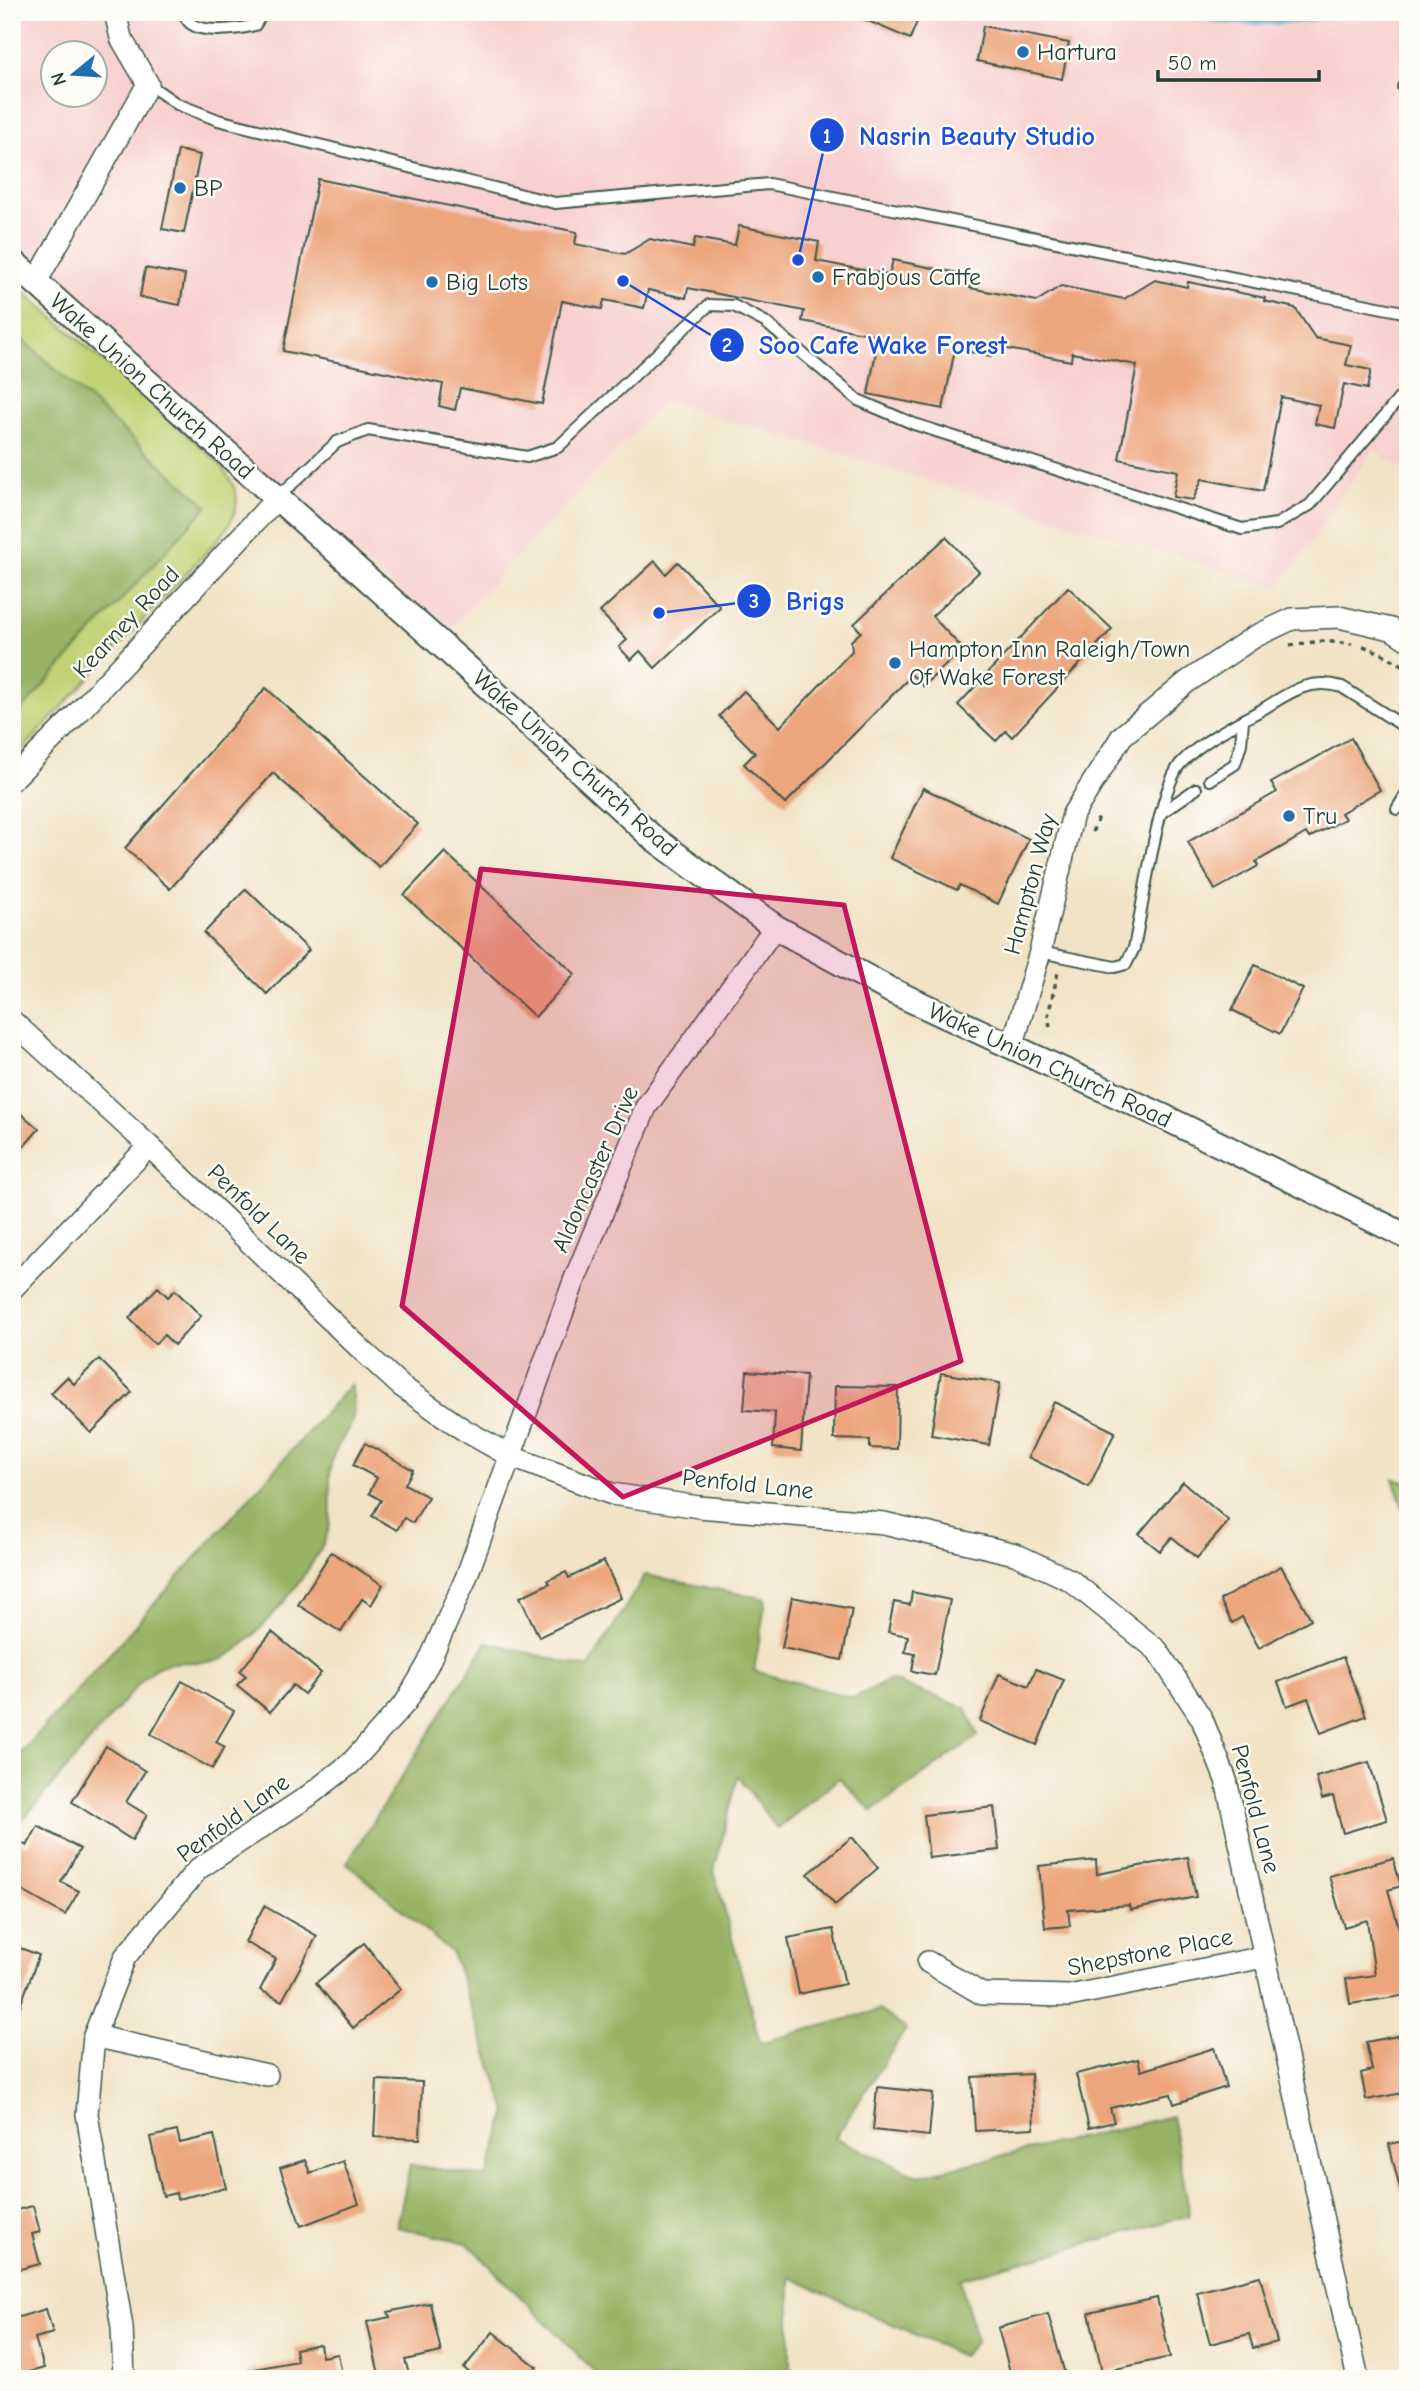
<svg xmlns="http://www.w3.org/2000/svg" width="1420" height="2391" font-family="'Comic Neue',sans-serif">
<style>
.built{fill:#f7d0cf;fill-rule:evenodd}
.green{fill:#c1d173;stroke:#708754;stroke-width:2}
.forest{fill:#98b365;stroke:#5c784c;stroke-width:2}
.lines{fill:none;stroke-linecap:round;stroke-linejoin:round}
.stream{stroke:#54b2d2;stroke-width:6}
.building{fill:#eca57c}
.service-casing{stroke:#3e564a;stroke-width:14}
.minor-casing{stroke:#3e564a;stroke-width:24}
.tertiary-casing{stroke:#3e564a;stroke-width:28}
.path{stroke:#3e564a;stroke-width:3.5;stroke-dasharray:5 5;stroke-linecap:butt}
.service{stroke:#fff;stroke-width:10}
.minor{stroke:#fff;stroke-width:21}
.tertiary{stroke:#fff;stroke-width:24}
.marked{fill:#c2185b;fill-opacity:0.2;stroke:#c2185b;stroke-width:5;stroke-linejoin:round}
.poi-dot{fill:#1f6fb2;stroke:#fdfcf7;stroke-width:2.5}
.labels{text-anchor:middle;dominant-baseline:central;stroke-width:5;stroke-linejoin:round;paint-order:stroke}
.poi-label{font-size:24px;fill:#1f3d34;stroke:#fdfcf7;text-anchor:start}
.street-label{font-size:24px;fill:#1f3d34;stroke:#fdfcf7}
.leader{fill:none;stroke:#1d4ed8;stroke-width:2.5}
.callout-dot{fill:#1d4ed8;stroke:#fdfcf7;stroke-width:2.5}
.mark-label{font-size:21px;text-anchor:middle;font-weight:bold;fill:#fff}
.callout-label{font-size:26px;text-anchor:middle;font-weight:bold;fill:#1d4ed8;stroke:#fdfcf7;stroke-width:5;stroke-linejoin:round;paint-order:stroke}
</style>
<rect width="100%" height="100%" fill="#fdfcf7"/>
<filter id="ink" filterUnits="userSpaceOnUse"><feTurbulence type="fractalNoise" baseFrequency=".0143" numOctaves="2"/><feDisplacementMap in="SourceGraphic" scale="14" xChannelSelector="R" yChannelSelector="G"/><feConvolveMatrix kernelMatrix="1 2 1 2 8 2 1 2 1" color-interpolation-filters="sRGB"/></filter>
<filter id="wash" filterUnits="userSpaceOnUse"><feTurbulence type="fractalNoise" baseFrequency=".00686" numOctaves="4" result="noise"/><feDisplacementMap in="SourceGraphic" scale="28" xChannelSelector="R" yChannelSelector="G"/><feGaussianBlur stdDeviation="1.57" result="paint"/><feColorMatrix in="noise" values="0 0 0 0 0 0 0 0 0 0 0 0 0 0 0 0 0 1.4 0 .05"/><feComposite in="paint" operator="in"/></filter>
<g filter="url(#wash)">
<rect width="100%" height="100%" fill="#f1e3c6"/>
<!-- built -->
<path class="built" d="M12,12H1408V472L1374,450L1279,587L664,400L448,631L314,520L12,249ZM52,52H94V94H52Z"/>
<!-- green -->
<path class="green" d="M12,281L219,463C240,491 244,504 223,534L12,761V720L207,506L12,330Z"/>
<!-- forest -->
<g class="forest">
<polygon points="12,330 207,506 12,720"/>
<path d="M351,1384C353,1396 356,1410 352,1421C346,1437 334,1447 331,1464C327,1484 334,1507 329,1528C321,1562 256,1642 224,1658C203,1668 177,1656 156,1668C144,1675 123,1703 113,1714C79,1754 46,1793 12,1832V1763Z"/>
<polygon points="1393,1478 1408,1483 1408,1523"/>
<polygon points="645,1575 766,1599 754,1671 853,1698 890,1680 966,1708 978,1736 872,1811 839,1778 777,1829 738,1776 714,1871 760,2043 879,2010 906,2029 835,2138 918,2176 1172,2116 1190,2215 960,2279 977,2342 962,2356 790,2277 790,2379 602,2379 467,2243 397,2227 410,2165 487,2177 507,2111 452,1953 347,1863 487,1642 588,1668"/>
</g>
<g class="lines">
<!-- stream -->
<polyline class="stream" points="1182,15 1233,22 1294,21 1357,12"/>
</g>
<g id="blocks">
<!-- building -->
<g class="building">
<polygon points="847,12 921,12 910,39"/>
<polygon points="983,26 1069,43 1062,79 977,61"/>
<polygon points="178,150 200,155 184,233 162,229"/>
<polygon points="318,179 577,232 575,244 625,254 650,239 693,248 695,238 735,245 739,226 819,242 816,261 889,275 893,260 972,276 970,288 1037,301 1061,286 1124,299 1155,280 1187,287 1188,282 1265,298 1264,301 1295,308 1315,338 1351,345 1346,365 1371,370 1367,389 1344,384 1335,428 1315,424 1319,405 1281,397 1263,491 1202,479 1193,500 1173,497 1178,471 1119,459 1137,365 1072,353 1071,361 992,346 991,356 955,349 943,409 868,394 879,336 802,321 804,311 688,288 686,298 648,290 644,308 604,300 602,309 562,301 542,404 460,388 455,410 439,406 443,384 283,351"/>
<polygon points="145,268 185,275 180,305 140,297"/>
<polygon points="946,537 979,572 932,616 963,649 923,686 912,675 785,804 744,764 755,753 719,716 744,691 780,727 852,651 851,641 861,632 854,624"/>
<polygon points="655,561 666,574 678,562 720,607 655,668 640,651 631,660 619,647 627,640 600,612"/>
<polygon points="1068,587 1112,629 1012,737 1006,731 996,741 958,705"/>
<polygon points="266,688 418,824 379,867 273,773 170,889 125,848"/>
<polygon points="1351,738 1380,790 1341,813 1345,819 1309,838 1306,833 1256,862 1258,866 1215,890 1188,842 1277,792 1271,783"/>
<polygon points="923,788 1029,839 998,904 960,885 957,890 890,858"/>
<polygon points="445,852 575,974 535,1017 404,895"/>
<polygon points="246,889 309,950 267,994 204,933"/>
<polygon points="1255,965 1303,989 1280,1034 1232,1010"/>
<polygon points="12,1106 39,1129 12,1160"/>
<polygon points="158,1287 168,1297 175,1290 201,1316 174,1345 164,1335 155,1344 129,1318"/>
<polygon points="99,1359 132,1392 91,1433 51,1393 67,1377 74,1384"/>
<polygon points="747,1371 806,1375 801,1451 773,1448 775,1412 744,1410"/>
<polygon points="941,1373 1000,1383 989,1445 931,1435"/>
<polygon points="835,1386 898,1387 897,1449 870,1448 870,1440 834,1439"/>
<polygon points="1054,1402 1115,1432 1089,1487 1028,1457"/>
<polygon points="365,1443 413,1470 405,1484 428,1497 413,1523 404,1518 397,1530 372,1516 381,1500 369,1493 377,1478 353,1465"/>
<polygon points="1183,1482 1229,1521 1197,1558 1172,1537 1160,1551 1139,1534"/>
<polygon points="331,1552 383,1585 371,1605 362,1599 341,1632 298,1605"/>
<polygon points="604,1561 621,1598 539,1637 520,1597 550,1583 548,1580 566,1572 569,1578"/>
<polygon points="1281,1566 1311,1619 1259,1648 1242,1617 1232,1623 1220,1600"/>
<polygon points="912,1592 950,1600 935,1675 912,1671 915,1654 905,1652 908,1636 888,1632 894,1602 910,1605"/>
<polygon points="792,1597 852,1609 842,1660 782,1648"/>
<polygon points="272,1632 321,1673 304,1694 293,1685 270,1712 237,1685 246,1676 240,1671"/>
<polygon points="1343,1657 1366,1716 1321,1733 1308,1698 1287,1706 1278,1682"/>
<polygon points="1036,1669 1064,1680 1037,1745 980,1721 999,1674 1029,1686"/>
<polygon points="182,1681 234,1711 216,1742 225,1747 212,1769 151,1734"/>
<polygon points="106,1746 145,1771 126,1802 147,1815 132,1840 72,1802"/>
<polygon points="1369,1762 1387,1820 1343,1833 1333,1796 1322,1799 1316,1777"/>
<polygon points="994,1807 999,1850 929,1858 924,1815"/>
<polygon points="38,1826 80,1849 61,1882 79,1891 65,1915 12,1885 12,1837 27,1846"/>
<polygon points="852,1837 878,1868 835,1905 808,1874"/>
<polygon points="1188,1857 1196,1897 1130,1910 1129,1905 1068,1910 1070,1926 1045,1928 1039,1866 1096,1860 1097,1874"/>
<polygon points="1393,1858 1401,1886 1388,1890 1402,1938 1408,1938 1408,1995 1350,2004 1346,1979 1375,1975 1367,1920 1344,1927 1329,1876"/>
<polygon points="264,1906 317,1936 282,2001 260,1990 276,1959 245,1942"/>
<polygon points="833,1929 845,1984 799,1994 788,1938"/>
<polygon points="364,1943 401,1989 353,2028 316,1983"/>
<polygon points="12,1945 39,1955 14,2022 12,2021"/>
<polygon points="1403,2035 1408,2059 1408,2092 1366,2100 1361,2073 1372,2070 1366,2042"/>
<polygon points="1214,2048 1226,2087 1174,2104 1171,2094 1110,2108 1114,2122 1089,2128 1076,2074 1138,2059 1141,2071"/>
<polygon points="1031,2074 1034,2128 975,2131 972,2077"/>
<polygon points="377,2080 422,2082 420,2139 374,2137"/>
<polygon points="877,2087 933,2093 929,2136 873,2130"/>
<polygon points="177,2131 180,2143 214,2135 226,2188 177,2199 176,2193 163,2196 150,2137"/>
<polygon points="1408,2140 1408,2192 1401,2193 1389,2144"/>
<polygon points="305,2160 310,2173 343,2161 359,2204 301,2226 280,2168"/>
<polygon points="33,2206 40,2232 32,2234 40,2264 12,2271 12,2211"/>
<polygon points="1260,2276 1277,2342 1253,2348 1249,2334 1210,2344 1197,2292"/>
<polygon points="1157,2298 1170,2357 1102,2372 1089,2313"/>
<polygon points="430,2303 441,2352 405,2360 409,2374 380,2379 367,2322 390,2317 388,2312"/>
<polygon points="46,2309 53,2333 35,2338 44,2368 12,2377 12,2319"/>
<polygon points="1048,2314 1065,2374 1049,2379 1012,2379 998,2328"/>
<polygon points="493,2332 537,2367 527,2379 477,2379 464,2368"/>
<polygon points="320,2344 322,2357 338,2354 343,2379 249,2379 249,2370 297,2361 295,2349"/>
</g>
</g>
</g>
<g filter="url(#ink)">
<use href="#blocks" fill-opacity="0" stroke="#3e564a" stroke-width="2"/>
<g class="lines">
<defs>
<g id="service">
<path d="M183,12C185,16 186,19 189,22C202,35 240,29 255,25L263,12"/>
<polyline points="148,84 177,104 218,120 555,203 769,184 1408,313"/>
<polyline points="1403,87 1408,93"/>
<polyline points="277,498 337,442 368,430 527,457 558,447 709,305 734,306 765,322 858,400 914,424 1242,529 1277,524 1310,505 1408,388"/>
<polyline points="1210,780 1235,764 1241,744 1243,720"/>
<polyline points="1397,809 1408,791"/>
<polyline points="1161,813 1196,789"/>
<path d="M1040,952L1115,967L1126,964L1134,948C1142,911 1159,784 1182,762C1203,740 1236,724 1263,709C1289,693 1310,677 1342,687L1408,729"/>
</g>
<g id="minor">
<polyline points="36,282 148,84 121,38 115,12"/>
<polyline points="12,780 76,715 277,498"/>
<polyline points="12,1021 149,1146 365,1353 401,1386 464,1430 512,1457 612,1494 699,1507 884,1523 1015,1554 1070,1580 1157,1650 1202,1719 1226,1780 1358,2379"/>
<polyline points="1012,1047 1040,952 1073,814 1122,736 1187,682 1254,637 1292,619 1339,617 1391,629 1408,640"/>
<polyline points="12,1289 149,1146"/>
<polyline points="928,1962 982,1994 1069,1996 1264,1957"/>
<polyline points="94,2036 267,2075"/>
<polyline points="124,2379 122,2327 87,2114 94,2036 125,1957 198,1869 307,1797 351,1763 406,1702 428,1664 466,1578 574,1281 646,1107 775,927"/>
</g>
<polyline id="tertiary" points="12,261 482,681 652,837 775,927 890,990 1166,1118 1408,1237"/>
</defs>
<!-- service casing -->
<use href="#service" class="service-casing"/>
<!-- minor casing -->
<use href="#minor" class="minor-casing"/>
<!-- tertiary casing -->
<use href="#tertiary" class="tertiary-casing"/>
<!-- path -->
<g class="path">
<polyline points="1290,645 1322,641 1352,644"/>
<polyline points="1363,646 1379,652 1408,668"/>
<polyline points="1092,832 1099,817"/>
<polyline points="1050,1027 1048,1016 1058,972"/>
</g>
<!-- service -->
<use href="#service" class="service"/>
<!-- minor -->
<use href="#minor" class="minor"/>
<!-- tertiary -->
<use href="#tertiary" class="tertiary"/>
</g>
</g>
<!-- marked area -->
<path class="marked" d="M481,869L844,905L961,1361L623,1497L402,1306Z"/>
<!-- markers -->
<g class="poi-dot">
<circle cx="1023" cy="52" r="7"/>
<circle cx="180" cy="188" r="7"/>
<circle cx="818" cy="277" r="7"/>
<circle cx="432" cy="282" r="7"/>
<circle cx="895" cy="663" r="7"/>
<circle cx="1289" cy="816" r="7"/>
</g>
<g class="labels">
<!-- poi labels -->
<g class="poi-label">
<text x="1037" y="52">Hartura</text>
<text x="194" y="188">BP</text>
<text x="832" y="277">Frabjous Catfe</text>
<text x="446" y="282">Big Lots</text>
<text x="909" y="649">Hampton Inn Raleigh/Town<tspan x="909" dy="28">Of Wake Forest</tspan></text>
<text x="1303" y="816">Tru</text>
</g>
<!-- street labels -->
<g class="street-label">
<text transform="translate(152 386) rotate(42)">Wake Union Church Road</text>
<text transform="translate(126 622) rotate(-47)">Kearney Road</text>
<text transform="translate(575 763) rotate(42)">Wake Union Church Road</text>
<text transform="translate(1030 884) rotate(-75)">Hampton Way</text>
<text transform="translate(1050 1065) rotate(25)">Wake Union Church Road</text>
<text transform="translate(595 1169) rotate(-66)">Aldoncaster Drive</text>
<text transform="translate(259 1214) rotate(44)">Penfold Lane</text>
<text transform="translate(748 1484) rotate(6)">Penfold Lane</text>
<text transform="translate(1256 1809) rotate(75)">Penfold Lane</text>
<text transform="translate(233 1818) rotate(-36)">Penfold Lane</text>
<text transform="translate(1150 1952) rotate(-11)">Shepstone Place</text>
</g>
</g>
<!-- callouts -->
<path class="leader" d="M798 260L827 135M623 281L727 345M659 613L754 601"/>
<g class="callout-dot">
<circle cx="798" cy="260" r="7"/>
<circle cx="623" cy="281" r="7"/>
<circle cx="659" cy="613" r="7"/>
<circle cx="827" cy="135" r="18"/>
<circle cx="727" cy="345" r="18"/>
<circle cx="754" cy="601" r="18"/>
</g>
<g class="mark-label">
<text x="827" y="143">1</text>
<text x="727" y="352">2</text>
<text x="754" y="608">3</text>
</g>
<g class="callout-label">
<text x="977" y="145">Nasrin Beauty Studio</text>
<text x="883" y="354">Soo Cafe Wake Forest</text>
<text x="815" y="610">Brigs</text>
</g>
<!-- margin -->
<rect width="1420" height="2391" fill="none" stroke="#fdfcf7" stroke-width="42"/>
<!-- north arrow -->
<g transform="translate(74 74) rotate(252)"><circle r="33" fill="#fdfcf7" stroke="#a4b0a9" stroke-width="2"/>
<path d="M0-5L12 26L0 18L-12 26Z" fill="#1f6fb2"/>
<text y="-10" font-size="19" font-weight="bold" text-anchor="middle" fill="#1f3d34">N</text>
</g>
<!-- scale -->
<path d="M1158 70v10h161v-10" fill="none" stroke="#1f3d34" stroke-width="3.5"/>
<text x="1168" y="70" font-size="21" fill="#1f3d34" stroke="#fdfcf7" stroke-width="5" paint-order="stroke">50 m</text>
</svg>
